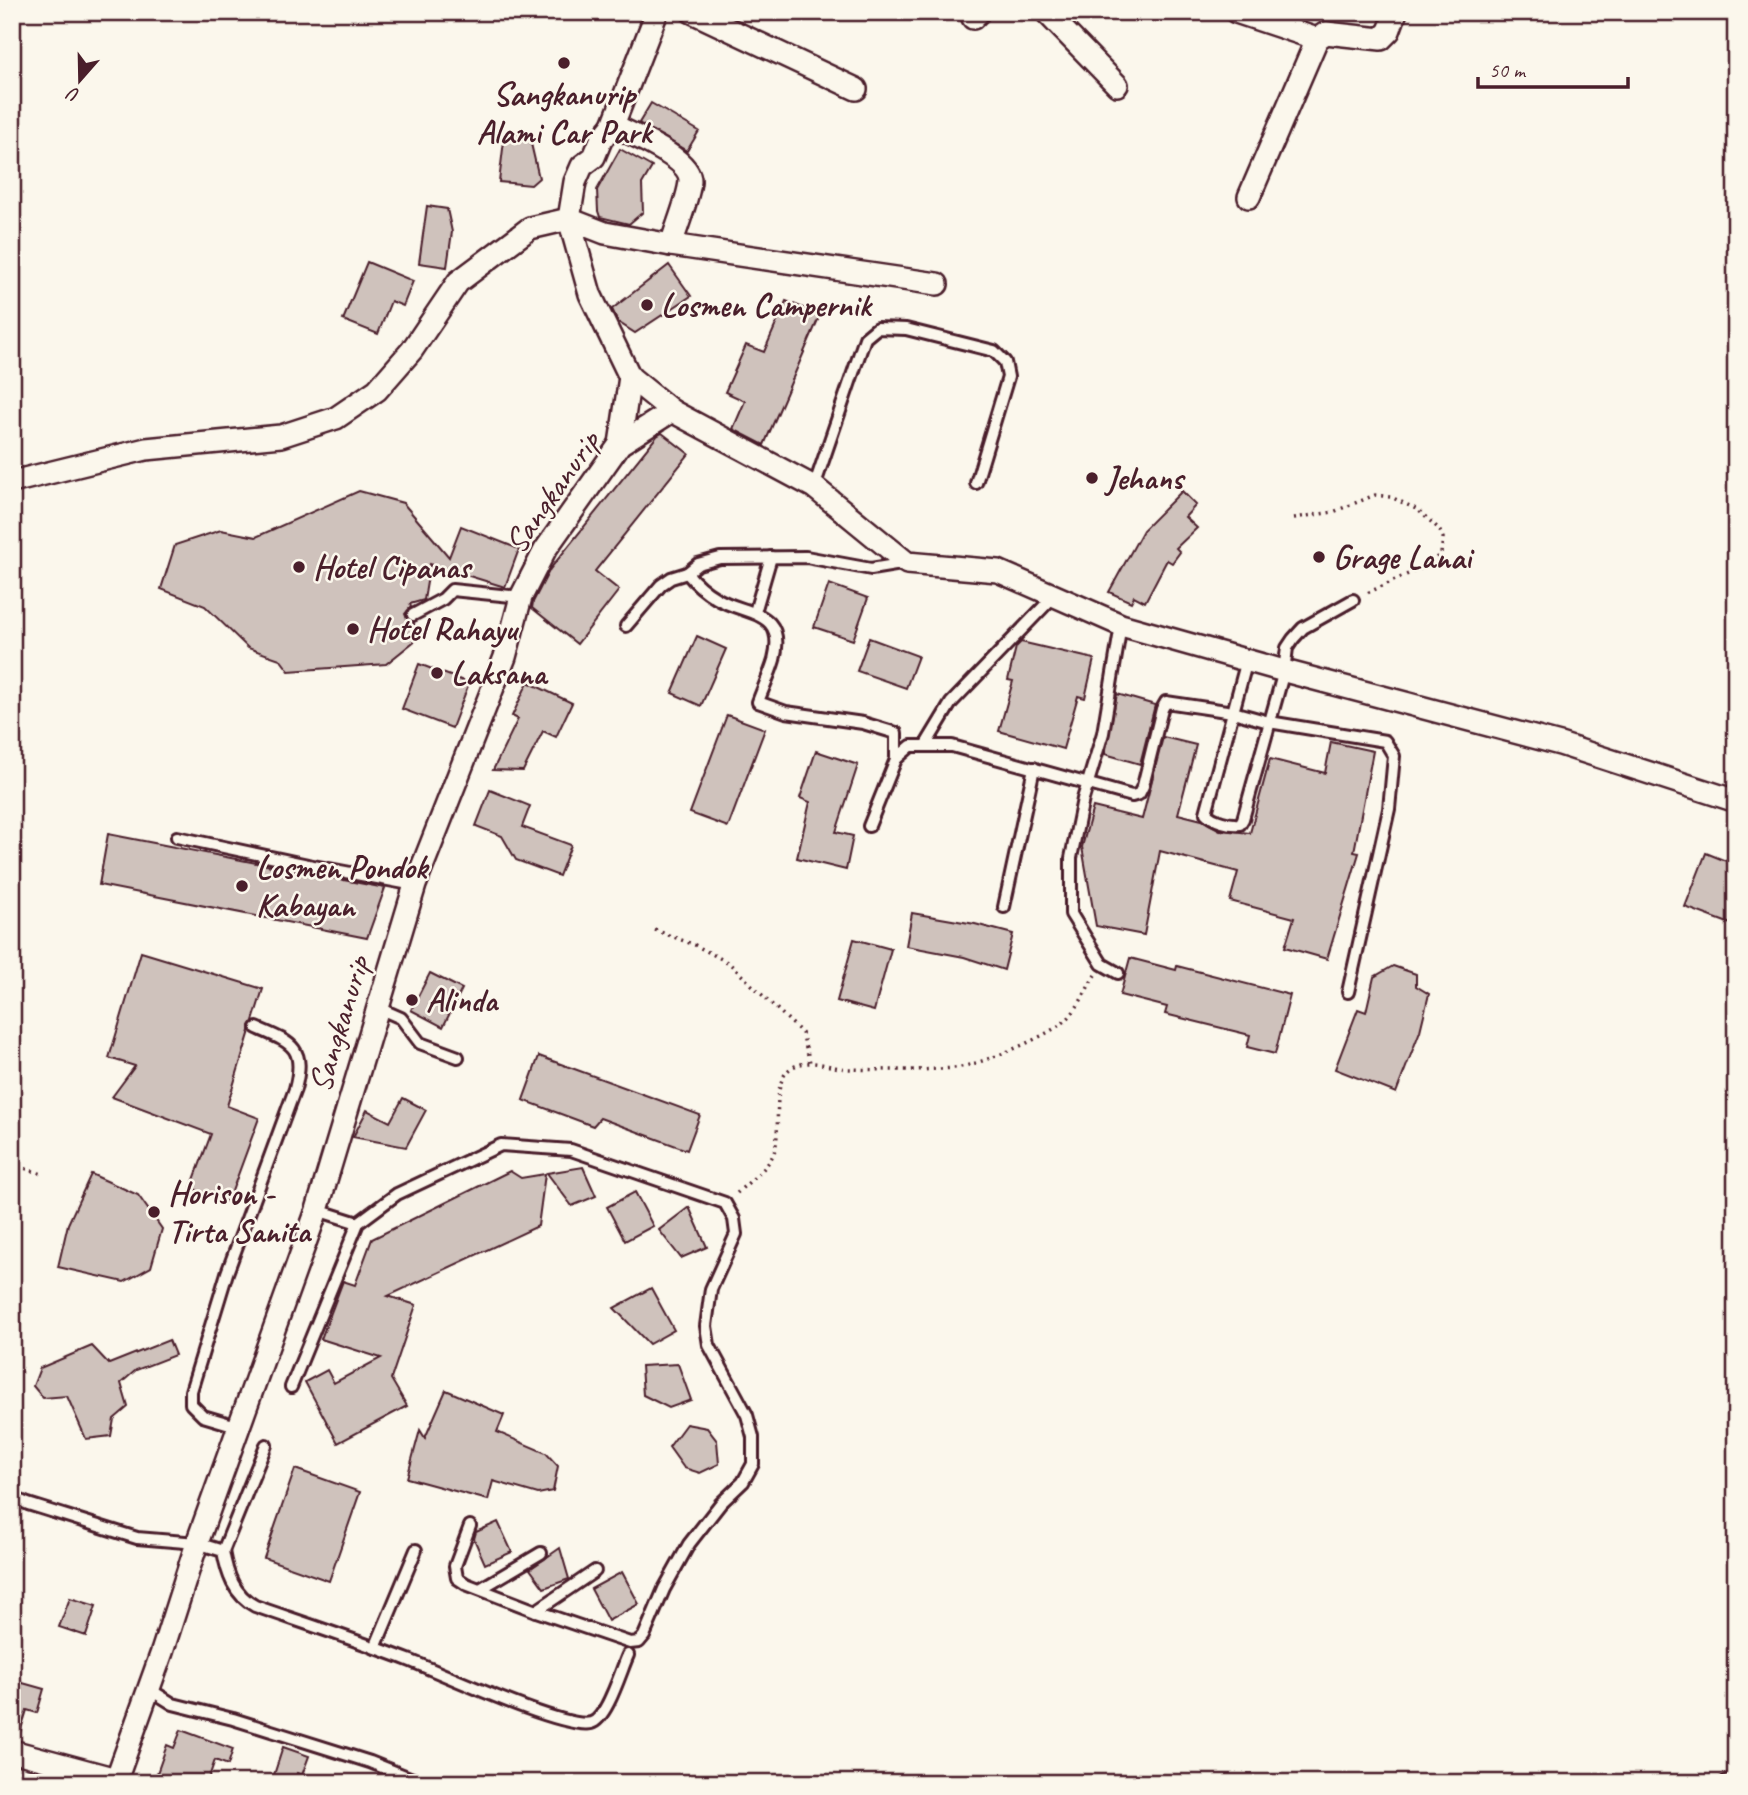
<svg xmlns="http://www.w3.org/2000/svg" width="1748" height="1795" font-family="Caveat,sans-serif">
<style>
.building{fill:#cfc2bc;stroke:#4a1f2b;stroke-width:2}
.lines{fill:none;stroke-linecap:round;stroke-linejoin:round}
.lane-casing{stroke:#4a1f2b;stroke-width:16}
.street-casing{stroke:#4a1f2b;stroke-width:26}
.path{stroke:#4a1f2b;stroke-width:3.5;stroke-dasharray:2 5;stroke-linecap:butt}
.lane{stroke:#fbf7ec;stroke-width:10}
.street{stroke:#fbf7ec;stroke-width:21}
.poi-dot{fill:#4a1f2b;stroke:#fbf7ec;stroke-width:2.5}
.labels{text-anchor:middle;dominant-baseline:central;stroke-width:5;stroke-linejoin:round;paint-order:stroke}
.poi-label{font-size:33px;font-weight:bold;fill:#4a1f2b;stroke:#fbf7ec;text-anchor:start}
.street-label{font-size:33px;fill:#4a1f2b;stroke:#fbf7ec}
</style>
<rect width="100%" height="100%" fill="#fbf7ec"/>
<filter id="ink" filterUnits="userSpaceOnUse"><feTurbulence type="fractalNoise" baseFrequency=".0143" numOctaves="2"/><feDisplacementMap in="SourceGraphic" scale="14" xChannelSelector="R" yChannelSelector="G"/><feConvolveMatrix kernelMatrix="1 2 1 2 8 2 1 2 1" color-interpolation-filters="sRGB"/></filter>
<g filter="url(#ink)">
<!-- building -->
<g class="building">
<polygon points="651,103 699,131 687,151 639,123"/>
<polygon points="505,132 529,135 539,178 531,185 499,182"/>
<polygon points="620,149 652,167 642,184 643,212 629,224 600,217 598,211 597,190"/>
<polygon points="427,206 447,209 452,232 447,267 419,263"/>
<polygon points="367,262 413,281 403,306 391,301 378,334 343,320"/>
<polygon points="669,265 691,296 635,333 618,322 612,309"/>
<polygon points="786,301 820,315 764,445 733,429 745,401 725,392 746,345 764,352"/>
<polygon points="662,433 689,454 595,571 619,590 577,644 532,608 533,602 550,569 657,436"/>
<polygon points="359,491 403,503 449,557 461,526 519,549 505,587 430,564 424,600 410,604 411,607 405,614 408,621 414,623 417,639 386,664 289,671 280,659 248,648 205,606 161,589 175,545 221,530 256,537"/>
<polygon points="1182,491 1196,505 1185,517 1197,528 1176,548 1180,552 1172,563 1167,560 1145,602 1134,596 1131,602 1109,592 1143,530"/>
<polygon points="829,584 868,598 853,640 814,627"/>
<polygon points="697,636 726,649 701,706 672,693"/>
<polygon points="869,638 918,656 906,688 857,671"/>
<polygon points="1021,642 1094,659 1085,698 1078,696 1063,749 999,731 1013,681 1008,680 1016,647"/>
<polygon points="419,664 469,683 452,728 402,709"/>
<polygon points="528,682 572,703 556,737 543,731 523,771 493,770 518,719 512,716"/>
<polygon points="1117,694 1155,705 1140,764 1105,754"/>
<polygon points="727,715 765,729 728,827 690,813"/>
<polygon points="1163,737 1196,745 1178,814 1202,820 1220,830 1250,833 1270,759 1325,773 1331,742 1373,751 1354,852 1359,853 1327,959 1285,947 1294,918 1230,901 1238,872 1160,851 1144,935 1096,926 1082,847 1093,807 1142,819"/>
<polygon points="816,751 858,765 836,832 853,836 846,870 797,858 810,802 800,798"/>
<polygon points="490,790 530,806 522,827 571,845 559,876 516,860 502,836 476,826"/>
<polygon points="108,834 307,873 385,888 367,938 99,885"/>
<polygon points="1706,853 1736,865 1736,926 1685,907"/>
<polygon points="912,913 975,924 1013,934 1004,970 964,957 906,946"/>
<polygon points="854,939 891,949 874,1011 837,1001"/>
<polygon points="141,952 263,989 253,1021 250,1026 250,1031 227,1106 259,1118 228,1202 191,1188 211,1134 112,1097 135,1066 109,1058"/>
<polygon points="1130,958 1176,970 1177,966 1290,995 1275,1054 1247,1047 1250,1035 1165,1014 1167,1007 1120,995"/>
<polygon points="1393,966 1416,974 1416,986 1429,994 1420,1031 1396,1093 1335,1069 1358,1009 1366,1012 1374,977"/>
<polygon points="430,973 462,989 443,1027 411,1010"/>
<polygon points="539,1056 700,1115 687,1150 600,1118 593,1126 523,1100"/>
<polygon points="403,1098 426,1110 406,1147 353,1137 367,1110 390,1122"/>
<polygon points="583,1167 596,1196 572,1206 547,1173"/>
<polygon points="510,1171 521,1178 545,1174 538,1226 388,1296 416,1305 391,1379 407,1406 338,1443 305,1382 327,1370 334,1383 381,1358 321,1339 343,1281 355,1285 372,1239"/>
<polygon points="91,1174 138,1195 162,1229 151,1267 124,1282 58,1267 68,1224"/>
<polygon points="635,1192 653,1226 625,1241 607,1207"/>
<polygon points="689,1207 707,1247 681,1258 659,1230"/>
<polygon points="651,1288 674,1330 649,1344 614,1308"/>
<polygon points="169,1340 175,1355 136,1370 121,1383 128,1407 114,1419 111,1436 86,1439 67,1396 43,1398 33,1386 40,1368 92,1346 109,1364"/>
<polygon points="678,1364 691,1400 669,1408 643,1395 641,1366"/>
<polygon points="446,1390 504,1415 497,1432 546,1453 558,1466 553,1491 538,1494 493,1481 488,1500 407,1478 420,1430 425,1438"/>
<polygon points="686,1424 707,1428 717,1441 719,1464 700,1473 684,1468 669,1447"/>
<polygon points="295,1469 360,1492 329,1581 264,1558"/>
<polygon points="498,1522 512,1552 485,1564 474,1539 476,1532"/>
<polygon points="560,1548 569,1579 544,1588 530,1569"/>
<polygon points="622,1572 639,1604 608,1621 591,1589"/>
<polygon points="70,1598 96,1606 86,1636 59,1627"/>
<polygon points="12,1680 44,1689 37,1713 27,1710 18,1739 12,1738"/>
<polygon points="181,1730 233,1749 228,1765 215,1760 207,1783 164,1783 155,1779 167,1745 174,1748"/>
<polygon points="283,1747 309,1756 302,1775 297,1773 294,1783 273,1778"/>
</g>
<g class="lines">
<defs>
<g id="lane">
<polyline points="814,487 865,338 877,328 906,329 994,351 1005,362 1008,377 976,483"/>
<path d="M687,573C695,583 704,591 716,598C746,616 787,609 774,660C770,674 763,688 758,702L786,712L863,723L896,733V759L869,826"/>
<polyline points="755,612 771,557"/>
<polyline points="413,615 443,599 452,590 521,597"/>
<polyline points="626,626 661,585 671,578 687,573 698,564 720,558 806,557 871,569 907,563"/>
<path d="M1247,660L1206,813C1213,821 1230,825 1240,824L1243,819L1284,671L1287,648L1293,639L1303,628L1353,600"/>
<polyline points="925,746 951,703 1054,596"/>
<polyline points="896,759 911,746 952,746 1132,796 1139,794 1143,786 1162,709 1166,702 1233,712 1269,722 1385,741 1394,756 1389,809 1348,992"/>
<polyline points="177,837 308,865 415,885"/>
<polyline points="1004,907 1034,768"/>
<polyline points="1118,973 1102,964 1071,914 1071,858 1083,799 1103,733 1121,625"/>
<polyline points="376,1007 401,1018 420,1043 458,1057"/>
<polyline points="317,1210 358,1223"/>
<polyline points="291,1387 358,1223 397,1194 501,1145 571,1150 725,1203 734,1219 736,1234 711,1289 706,1326 709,1345 747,1415 753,1437 753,1464 743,1482 721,1503 689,1544 664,1589 644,1636 639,1642 630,1643 536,1611 466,1584 457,1578 455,1566 470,1526"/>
<path d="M240,1427L203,1416L191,1404V1391L227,1273L295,1089C306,1047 292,1043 257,1028"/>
<path d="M12,1497L28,1504L137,1538L197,1543L223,1551C227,1574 234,1595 255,1606C307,1624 359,1641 411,1661C442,1673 565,1730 591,1723C607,1719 621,1670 628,1655"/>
<polyline points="223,1551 266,1445"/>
<polyline points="480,1589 541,1553"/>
<polyline points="536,1611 595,1571"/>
<polyline points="375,1648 416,1550"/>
<polyline points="149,1689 173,1704 233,1719 370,1762 422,1783"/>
<polyline points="1724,1783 1736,1778"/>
</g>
<g id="street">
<polyline points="657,12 613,125 601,140 594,157 582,166 575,182 569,219 590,294 630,377 672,411 814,487 907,563 998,571 1121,625 1277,669 1560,744 1736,801"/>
<polyline points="692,12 856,89"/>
<polyline points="1046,12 1117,85"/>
<polyline points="1236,12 1317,39"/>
<polyline points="973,18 979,12"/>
<path d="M613,125C632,135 691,158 690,181C689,197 676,228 671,245"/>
<polyline points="1249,197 1317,39 1326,33 1381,39 1389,31 1396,12"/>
<polyline points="620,444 630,377"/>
<polyline points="12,482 146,449 281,436 336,418 377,390 412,350 458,282 530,228 569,219 605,233 671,245 937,284"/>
<polyline points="12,1751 116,1779"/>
<polyline points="115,1783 162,1652 197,1543 317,1210 415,885 505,657 521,597 545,550 620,444 672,411"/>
</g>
</defs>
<!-- lane casing -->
<use href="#lane" class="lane-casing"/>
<!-- street casing -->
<use href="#street" class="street-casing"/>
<!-- path -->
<g class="path">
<polyline points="1294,518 1333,512 1375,495 1391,497 1418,510 1439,529 1443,538 1441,553 1430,564 1365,594"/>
<polyline points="655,930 695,945 729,963 802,1033 810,1062"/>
<polyline points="12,1164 45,1175"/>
<path d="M737,1193C749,1181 766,1170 773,1155C784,1131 767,1078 795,1066C813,1058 830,1068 848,1069C883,1070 920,1071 954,1068C978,1066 1056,1034 1070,1016C1080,1005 1087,988 1095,975"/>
</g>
<!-- lane -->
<use href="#lane" class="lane"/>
<!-- street -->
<use href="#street" class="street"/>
</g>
</g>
<!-- markers -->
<g class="poi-dot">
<circle cx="564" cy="63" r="7"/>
<circle cx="647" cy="305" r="7"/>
<circle cx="1092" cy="478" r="7"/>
<circle cx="1319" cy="557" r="7"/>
<circle cx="299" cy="567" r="7"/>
<circle cx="353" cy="629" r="7"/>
<circle cx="437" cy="673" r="7"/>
<circle cx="242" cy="886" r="7"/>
<circle cx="412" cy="1000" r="7"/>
<circle cx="154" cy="1212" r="7"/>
</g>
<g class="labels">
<!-- poi labels -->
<g class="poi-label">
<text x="564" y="94" text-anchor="middle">Sangkanurip<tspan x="564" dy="38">Alami Car Park</tspan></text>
<text x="661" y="305">Losmen Campernik</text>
<text x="1106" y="478">Jehans</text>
<text x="1333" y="557">Grage Lanai</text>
<text x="313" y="567">Hotel Cipanas</text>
<text x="367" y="629">Hotel Rahayu</text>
<text x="451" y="673">Laksana</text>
<text x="256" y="867">Losmen Pondok<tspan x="256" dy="38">Kabayan</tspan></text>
<text x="426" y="1000">Alinda</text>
<text x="168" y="1193">Horison -<tspan x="168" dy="38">Tirta Sanita</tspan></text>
</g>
<!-- street labels -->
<g class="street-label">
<text transform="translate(552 492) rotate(-55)">Sangkanurip</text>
<text transform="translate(339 1024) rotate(-73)">Sangkanurip</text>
</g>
</g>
<!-- margin -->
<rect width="1748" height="1795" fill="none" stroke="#fbf7ec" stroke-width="42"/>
<rect x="21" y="21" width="1706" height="1753" fill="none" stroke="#4a1f2b" stroke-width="2.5" filter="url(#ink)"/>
<!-- north arrow -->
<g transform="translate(80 80) rotate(200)" stroke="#fbf7ec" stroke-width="5" paint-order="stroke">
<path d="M0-5L12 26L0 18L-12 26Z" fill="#4a1f2b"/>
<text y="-10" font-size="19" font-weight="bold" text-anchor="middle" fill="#4a1f2b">U</text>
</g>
<!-- scale -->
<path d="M1478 77v10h150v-10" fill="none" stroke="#4a1f2b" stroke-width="3.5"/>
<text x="1489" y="77" font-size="21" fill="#4a1f2b" stroke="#fbf7ec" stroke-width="5" paint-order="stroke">50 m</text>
</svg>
